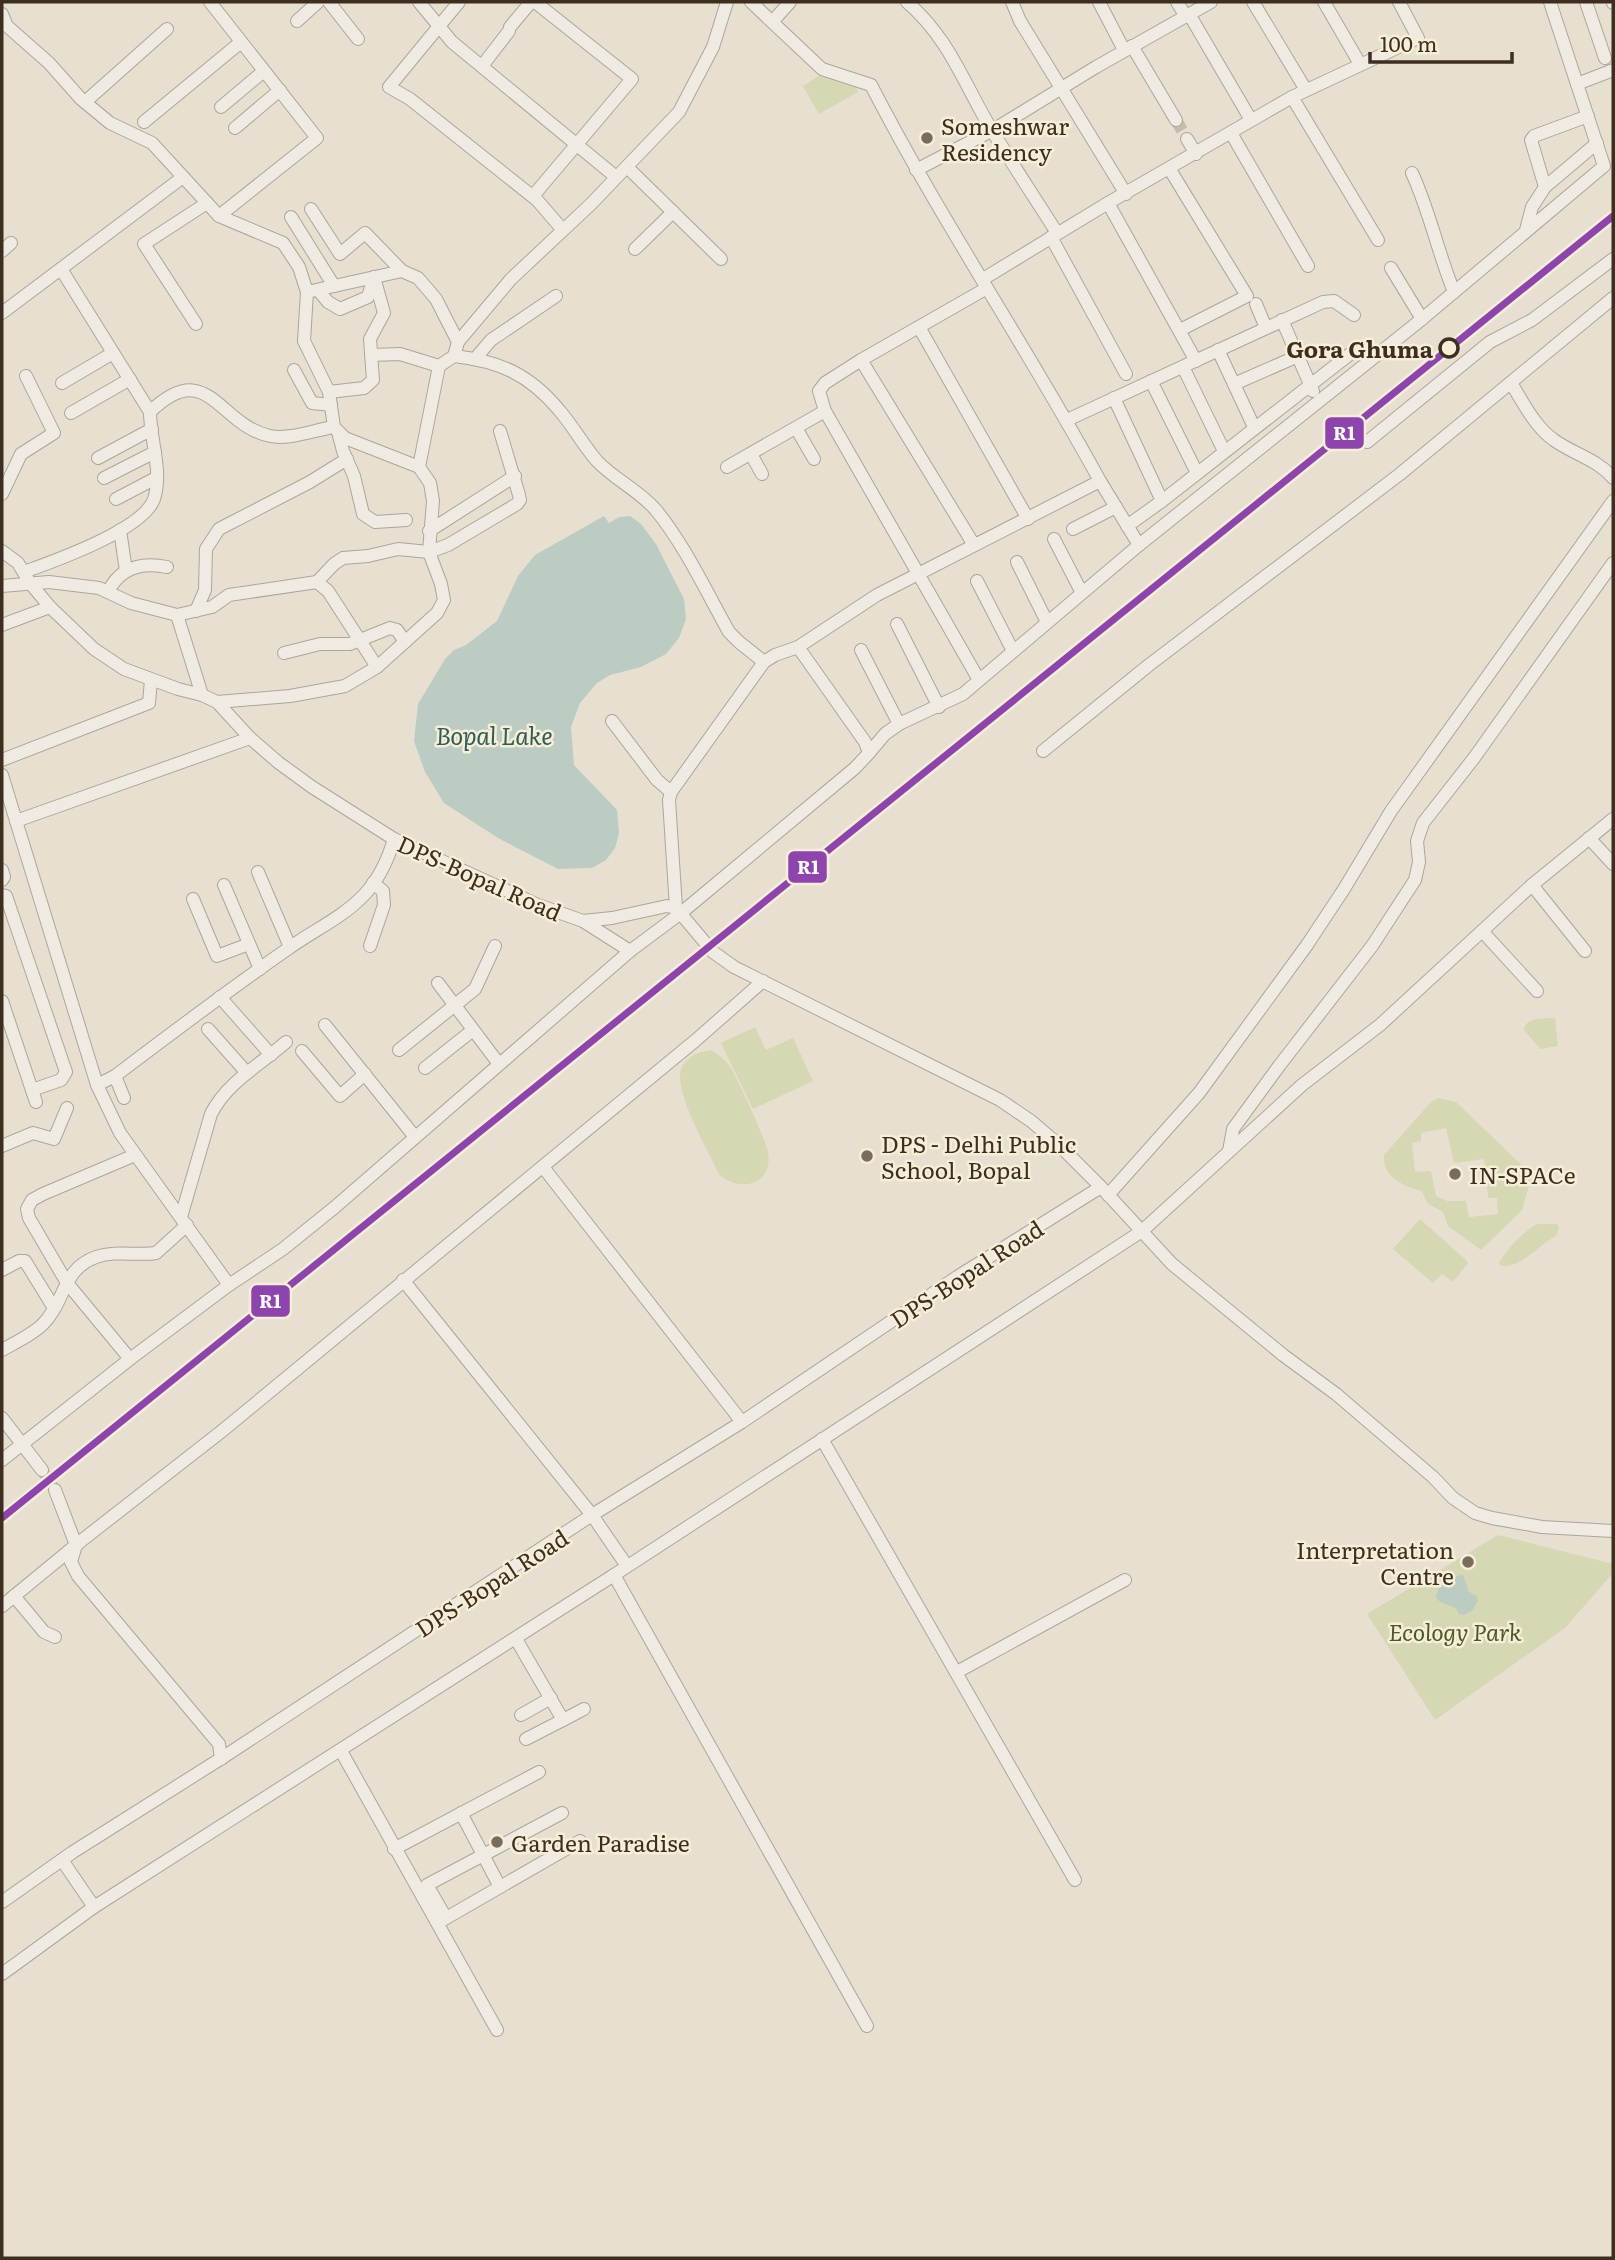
<svg xmlns="http://www.w3.org/2000/svg" width="1615" height="2260" font-family="Literata,serif">
<style>
.green{fill:#d6d7b3;fill-rule:evenodd}
.water{fill:#bcccc2}
.lines{fill:none;stroke-linecap:round;stroke-linejoin:round}
.minor-tunnel{stroke:#c5bcae;stroke-width:12;stroke-dasharray:12 6;stroke-linecap:butt}
.minor-casing{stroke:#ada599;stroke-width:14}
.minor{stroke:#efebe3;stroke-width:12}
.rail-1-casing{stroke:#f7eed8;stroke-width:12}
.rail-1{stroke:#8e44ad;stroke-width:7}
.poi-dot{fill:#786c5e;stroke:#f7eed8;stroke-width:2.5}
.stop-dot{fill:#f7eed8;stroke:#3d2e20;stroke-width:3.5}
.labels{text-anchor:middle;dominant-baseline:central;stroke-width:5;stroke-linejoin:round;paint-order:stroke}
.poi-label{font-size:23px;fill:#3d2e20;stroke:#f7eed8;text-anchor:start}
.stop-label{font-size:23px;font-weight:bold;fill:#3d2e20;stroke:#f7eed8;text-anchor:end}
.street-label{font-size:23px;fill:#3d2e20;stroke:#f7eed8}
.park-label{font-size:23px;font-style:italic;fill:#4d5a26;stroke:#f7eed8}
.water-label{font-size:24px;font-style:italic;fill:#2f5d5a;stroke:#f7eed8}
.line-badge{stroke:#f7eed8;stroke-width:2.5}
.badge-label{font-size:19px;text-anchor:middle;font-weight:bold;fill:#fff}
</style>
<rect width="100%" height="100%" fill="#e7e0d1"/>
<!-- green -->
<g class="green">
<polygon points="819,76 856,87 858,92 819,114 803,86"/>
<path d="M1555,1018L1558,1046L1540,1049L1524,1030C1526,1016 1544,1019 1555,1018Z"/>
<polygon points="755,1027 766,1050 793,1038 813,1081 753,1109 721,1043"/>
<path d="M711,1050C719,1055 726,1060 731,1068C738,1080 766,1140 768,1152C774,1184 740,1194 719,1174C708,1151 679,1100 680,1076C680,1060 697,1051 711,1050Z"/>
<path d="M1439,1098L1456,1102L1532,1175L1522,1210L1481,1250L1448,1226L1443,1212L1427,1203L1422,1191C1403,1187 1382,1176 1384,1155L1431,1102ZM1446,1128L1454,1163L1484,1159L1485,1166L1478,1168L1480,1185L1487,1184L1488,1198H1497L1498,1214L1469,1217L1466,1201H1447L1436,1196L1431,1171L1415,1172L1412,1143L1421,1141V1133Z"/>
<polygon points="1420,1219 1467,1261 1468,1263 1453,1282 1442,1274 1433,1283 1393,1249"/>
<path d="M1537,1224H1557L1559,1226L1556,1236C1538,1245 1522,1268 1501,1266L1499,1263C1508,1247 1522,1233 1537,1224Z"/>
<polygon points="1498,1535 1613,1564 1613,1573 1565,1628 1435,1720 1367,1614"/>
</g>
<!-- water -->
<g class="water">
<polygon points="604,516 609,523 619,517 630,516 641,524 656,544 684,599 686,619 679,638 666,654 641,667 610,675 597,683 580,703 571,727 574,765 617,810 619,833 615,848 606,860 592,868 558,869 498,838 444,803 425,772 414,741 418,704 445,659 454,650 466,645 497,621 518,576 535,555"/>
<path d="M1463,1575L1469,1592L1477,1596L1478,1600L1473,1610L1464,1615L1459,1614L1456,1608L1440,1602L1436,1597C1438,1583 1449,1576 1463,1575Z"/>
</g>
<g class="lines">
<!-- minor-tunnel -->
<g class="minor-tunnel">
<polyline points="1176,120 1187,139"/>
<polyline points="42,1470 55,1490"/>
</g>
<defs>
<g id="minor">
<polyline points="210,2 317,138 219,216"/>
<polyline points="329,2 358,39"/>
<polyline points="419,2 452,42 616,177"/>
<polyline points="459,2 389,87 410,99 537,200 562,229"/>
<path d="M907,2C944,34 959,71 982,113C1005,154 1032,193 1057,233"/>
<polyline points="1012,2 1020,21 1126,194"/>
<polyline points="1099,2 1124,50"/>
<polyline points="1177,2 1185,15"/>
<polyline points="1253,2 1306,90"/>
<polyline points="1324,2 1360,64"/>
<polyline points="1586,2 1605,58"/>
<polyline points="1613,2 1613,3"/>
<polyline points="2,14 7,26 49,63 81,99 110,123 152,143 219,216 283,243 299,267 307,292 304,341 329,392 334,427 345,438 419,467"/>
<polyline points="1189,14 1251,120"/>
<polyline points="297,21 318,2"/>
<polyline points="773,21 790,2"/>
<polyline points="510,27 531,2"/>
<polyline points="1132,46 1176,120"/>
<polyline points="482,66 509,31"/>
<polyline points="1577,84 1613,70"/>
<polyline points="1292,97 1378,240"/>
<polyline points="85,102 167,29"/>
<polyline points="221,107 264,71"/>
<polyline points="144,122 241,42"/>
<polyline points="235,128 280,90"/>
<polyline points="1231,133 1308,266"/>
<polyline points="1187,139 1196,154"/>
<polyline points="627,167 721,259"/>
<polyline points="1169,168 1247,296 1180,330"/>
<polyline points="916,170 993,130 1096,67 1211,2"/>
<path d="M1412,173C1430,212 1438,253 1454,292"/>
<polyline points="1545,187 1531,140 1534,136 1588,116"/>
<polyline points="533,196 632,79 535,2"/>
<polyline points="1108,203 1196,361"/>
<polyline points="311,209 340,254 365,233 402,271"/>
<polyline points="291,217 334,286"/>
<polyline points="1526,230 1532,207 1545,187 1597,143"/>
<polyline points="1051,237 1126,374"/>
<polyline points="635,249 673,212"/>
<polyline points="2,251 11,243"/>
<polyline points="1391,268 1422,319"/>
<polyline points="61,269 150,412"/>
<polyline points="983,279 1108,203 1292,97 1418,38 1399,2"/>
<polyline points="318,290 328,302 340,309 368,297 374,277"/>
<polyline points="307,292 402,271 418,278 436,299 458,342"/>
<polyline points="1256,304 1266,328"/>
<polyline points="2,313 183,177"/>
<polyline points="1282,320 1313,391"/>
<polyline points="196,324 144,244 207,203"/>
<polyline points="919,327 1028,519"/>
<polyline points="1218,350 1254,427"/>
<polyline points="371,355 400,354 439,366"/>
<path d="M454,356C499,361 529,374 559,410C573,426 583,445 597,461C614,479 638,490 655,509C683,542 707,593 729,632L739,642L764,662"/>
<polyline points="475,359 491,340 556,296"/>
<polyline points="861,360 974,545"/>
<polyline points="1183,367 1224,451"/>
<polyline points="294,370 312,403 331,405"/>
<polyline points="1151,381 1197,473"/>
<polyline points="62,383 113,353"/>
<path d="M1511,383C1523,402 1535,427 1554,440C1573,454 1597,459 1613,478"/>
<polyline points="1234,384 1298,356"/>
<polyline points="329,392 364,388 373,380 370,339 384,313 374,277"/>
<polyline points="1114,398 1162,501"/>
<polyline points="71,413 130,379"/>
<polyline points="1067,420 1323,302 1334,301 1354,315"/>
<polyline points="796,428 814,459"/>
<polyline points="338,432 343,451 354,476 363,514 375,522 406,520"/>
<polyline points="1367,442 1490,342 1532,320 1613,259"/>
<polyline points="751,454 762,474"/>
<polyline points="98,458 152,429"/>
<polyline points="727,467 825,411"/>
<polyline points="104,478 155,452"/>
<polyline points="1100,481 1139,545"/>
<polyline points="2,494 21,454 54,433 26,376"/>
<polyline points="116,499 156,478"/>
<polyline points="1127,526 1162,501 1350,354"/>
<polyline points="1073,529 1116,507"/>
<polyline points="120,530 126,571"/>
<polyline points="429,531 515,476"/>
<polyline points="1054,539 1082,593"/>
<polyline points="2,551 18,563 30,583 50,607 94,649 124,669 178,689 202,695 217,702 250,738 279,763 312,787 394,839 538,905 583,921 612,918 667,906 676,908 713,952 734,967 1000,1100 1031,1121 1058,1144 1101,1187 1172,1264 1283,1355 1336,1394 1433,1477 1453,1498 1475,1513 1492,1518 1542,1527 1613,1531"/>
<polyline points="1017,562 1047,622"/>
<path d="M24,572C54,561 143,530 154,499C163,471 150,440 150,412C208,356 218,425 270,436C290,440 314,430 334,427"/>
<polyline points="977,581 1013,651"/>
<polyline points="317,582 334,564 343,558 368,556 398,549 429,552 448,545 517,504 520,500 519,495 500,431"/>
<polyline points="2,586 49,582 99,588 131,603 177,615 202,695"/>
<path d="M108,592C120,567 142,562 167,567"/>
<polyline points="196,611 205,590 206,549 219,529 310,482 347,459"/>
<polyline points="177,615 212,607 229,595 317,582 328,591 377,667"/>
<polyline points="897,624 939,707"/>
<polyline points="2,625 50,607"/>
<polyline points="861,650 899,724"/>
<polyline points="284,653 320,644 350,644 390,628 397,630 405,642"/>
<polyline points="979,680 825,411 819,391 825,383 861,360 987,288"/>
<polyline points="217,702 290,696 345,686 377,667 437,613 444,600 441,584 429,552 433,501 430,483 419,467 439,366 454,356 458,342 511,279 591,204 679,112 713,47 727,2"/>
<polyline points="612,721 657,780 671,792"/>
<polyline points="1043,751 1149,665 1400,474 1613,298"/>
<polyline points="869,753 885,734 899,724 963,694 1139,545 1422,319 1604,166 1550,2"/>
<polyline points="2,760 149,703 151,680"/>
<polyline points="2,775 97,1085"/>
<polyline points="16,821 250,738"/>
<polyline points="1589,838 1613,864"/>
<polyline points="2,870 4,877 2,880"/>
<polyline points="258,872 290,947"/>
<polyline points="224,885 260,969"/>
<polyline points="1532,885 1585,951"/>
<polyline points="2,895 6,896 66,1072 61,1080 32,1090"/>
<polyline points="193,899 217,956 249,944"/>
<path d="M676,908L669,800L671,792L764,662L775,655L798,647L877,595L1100,481C1027,347 941,221 871,85L822,69L751,2"/>
<polyline points="583,921 630,951"/>
<polyline points="1482,931 1537,991"/>
<polyline points="370,946 384,905 383,891 373,883"/>
<polyline points="438,983 499,1064"/>
<polyline points="220,997 271,1055"/>
<polyline points="2,1001 36,1102"/>
<polyline points="325,1025 415,1137"/>
<polyline points="208,1029 247,1073"/>
<polyline points="399,1050 475,989 495,946"/>
<polyline points="302,1051 340,1096 365,1074"/>
<polyline points="425,1068 473,1030"/>
<polyline points="115,1076 124,1098"/>
<polyline points="2,1146 33,1133 54,1139 67,1108"/>
<polyline points="1229,1151 1233,1129 1279,1066 1372,946 1415,880 1419,862 1417,841 1423,823 1474,758 1613,563"/>
<polyline points="543,1167 742,1422"/>
<polyline points="1108,1195 1199,1093 1307,945 1344,889 1391,811 1613,501"/>
<path d="M181,1217L211,1114C227,1082 260,1065 286,1042"/>
<polyline points="2,1270 19,1261 25,1261 54,1308"/>
<polyline points="403,1280 592,1515 627,1566"/>
<path d="M229,1285L120,1133L97,1085L115,1076C173,1032 230,989 289,948C314,930 342,918 364,895C379,879 388,860 394,839"/>
<path d="M2,1350C16,1342 32,1335 43,1324C66,1301 62,1269 96,1257C116,1250 136,1256 156,1253L187,1225"/>
<polyline points="130,1359 67,1283 29,1218 27,1209 32,1200 43,1194 135,1155"/>
<polyline points="2,1418 42,1470"/>
<polyline points="822,1439 1075,1880"/>
<polyline points="2,1460 130,1359 229,1285 283,1249 335,1207 630,951 681,913 855,768 869,753 865,742 798,647"/>
<polyline points="55,1490 76,1545 71,1562 78,1576 219,1744 221,1759"/>
<polyline points="614,1575 1142,1231 1302,1085 1380,1025 1532,885 1613,819"/>
<polyline points="14,1596 44,1632 55,1637"/>
<polyline points="2,1606 81,1541 222,1431 696,1040 763,981"/>
<polyline points="516,1639 563,1720 526,1739"/>
<polyline points="957,1672 1125,1580"/>
<polyline points="521,1715 551,1698"/>
<polyline points="563,1720 584,1709"/>
<polyline points="341,1751 497,2030"/>
<polyline points="461,1813 500,1887"/>
<polyline points="394,1849 539,1772"/>
<polyline points="62,1860 94,1907 614,1575 867,2026"/>
<polyline points="2,1902 73,1852 225,1756 592,1515 742,1422 957,1277 1101,1187"/>
<polyline points="446,1918 427,1885 562,1813"/>
<polyline points="441,1921 580,1841"/>
<polyline points="2,1974 94,1907"/>
</g>
</defs>
<!-- minor casing -->
<use href="#minor" class="minor-casing"/>
<!-- minor -->
<use href="#minor" class="minor"/>
<defs>
<polyline id="rail-1" points="2,1518 1613,216"/>
</defs>
<!-- rail-1 casing -->
<use href="#rail-1" class="rail-1-casing"/>
<!-- rail-1 -->
<use href="#rail-1" class="rail-1"/>
</g>
<!-- markers -->
<g class="poi-dot">
<circle cx="927" cy="138" r="7"/>
<circle cx="867" cy="1156" r="7"/>
<circle cx="1455" cy="1174" r="7"/>
<circle cx="1468" cy="1562" r="7"/>
<circle cx="497" cy="1842" r="7"/>
</g>
<circle class="stop-dot" cx="1449" cy="348" r="9"/>
<g class="labels">
<!-- poi labels -->
<g class="poi-label">
<text x="941" y="125">Someshwar<tspan x="941" dy="26">Residency</tspan></text>
<text x="881" y="1143">DPS - Delhi Public<tspan x="881" dy="26">School, Bopal</tspan></text>
<text x="1469" y="1174">IN-SPACe</text>
<text x="1454" y="1549" text-anchor="end">Interpretation<tspan x="1454" dy="26">Centre</tspan></text>
<text x="511" y="1842">Garden Paradise</text>
</g>
<!-- stop labels -->
<g class="stop-label">
<text x="1433" y="348">Gora Ghuma</text>
</g>
<!-- street labels -->
<g class="street-label">
<text transform="translate(480 877) rotate(24)">DPS-Bopal Road</text>
<text transform="translate(966 1273) rotate(-33)">DPS-Bopal Road</text>
<text transform="translate(491 1582) rotate(-33)">DPS-Bopal Road</text>
</g>
<!-- park labels -->
<g class="park-label">
<text x="1455" y="1631">Ecology Park</text>
</g>
<!-- water labels -->
<g class="water-label">
<text x="494" y="734">Bopal Lake</text>
</g>
</g>
<g class="line-badge">
<rect x="1324" y="416" width="41" height="34" rx="7" fill="#8e44ad"/>
<rect x="787" y="850" width="41" height="34" rx="7" fill="#8e44ad"/>
<rect x="250" y="1284" width="41" height="34" rx="7" fill="#8e44ad"/>
</g>
<g class="badge-label">
<text x="1344" y="440">R1</text>
<text x="808" y="874">R1</text>
<text x="270" y="1308">R1</text>
</g>
<!-- border -->
<rect width="1615" height="2260" fill="none" stroke="#3d2e20" stroke-width="7"/>
<!-- scale -->
<path d="M1370 52v10h142v-10" fill="none" stroke="#3d2e20" stroke-width="3.5"/>
<text x="1380" y="52" font-size="21" fill="#3d2e20" stroke="#f7eed8" stroke-width="5" paint-order="stroke">100 m</text>
</svg>
